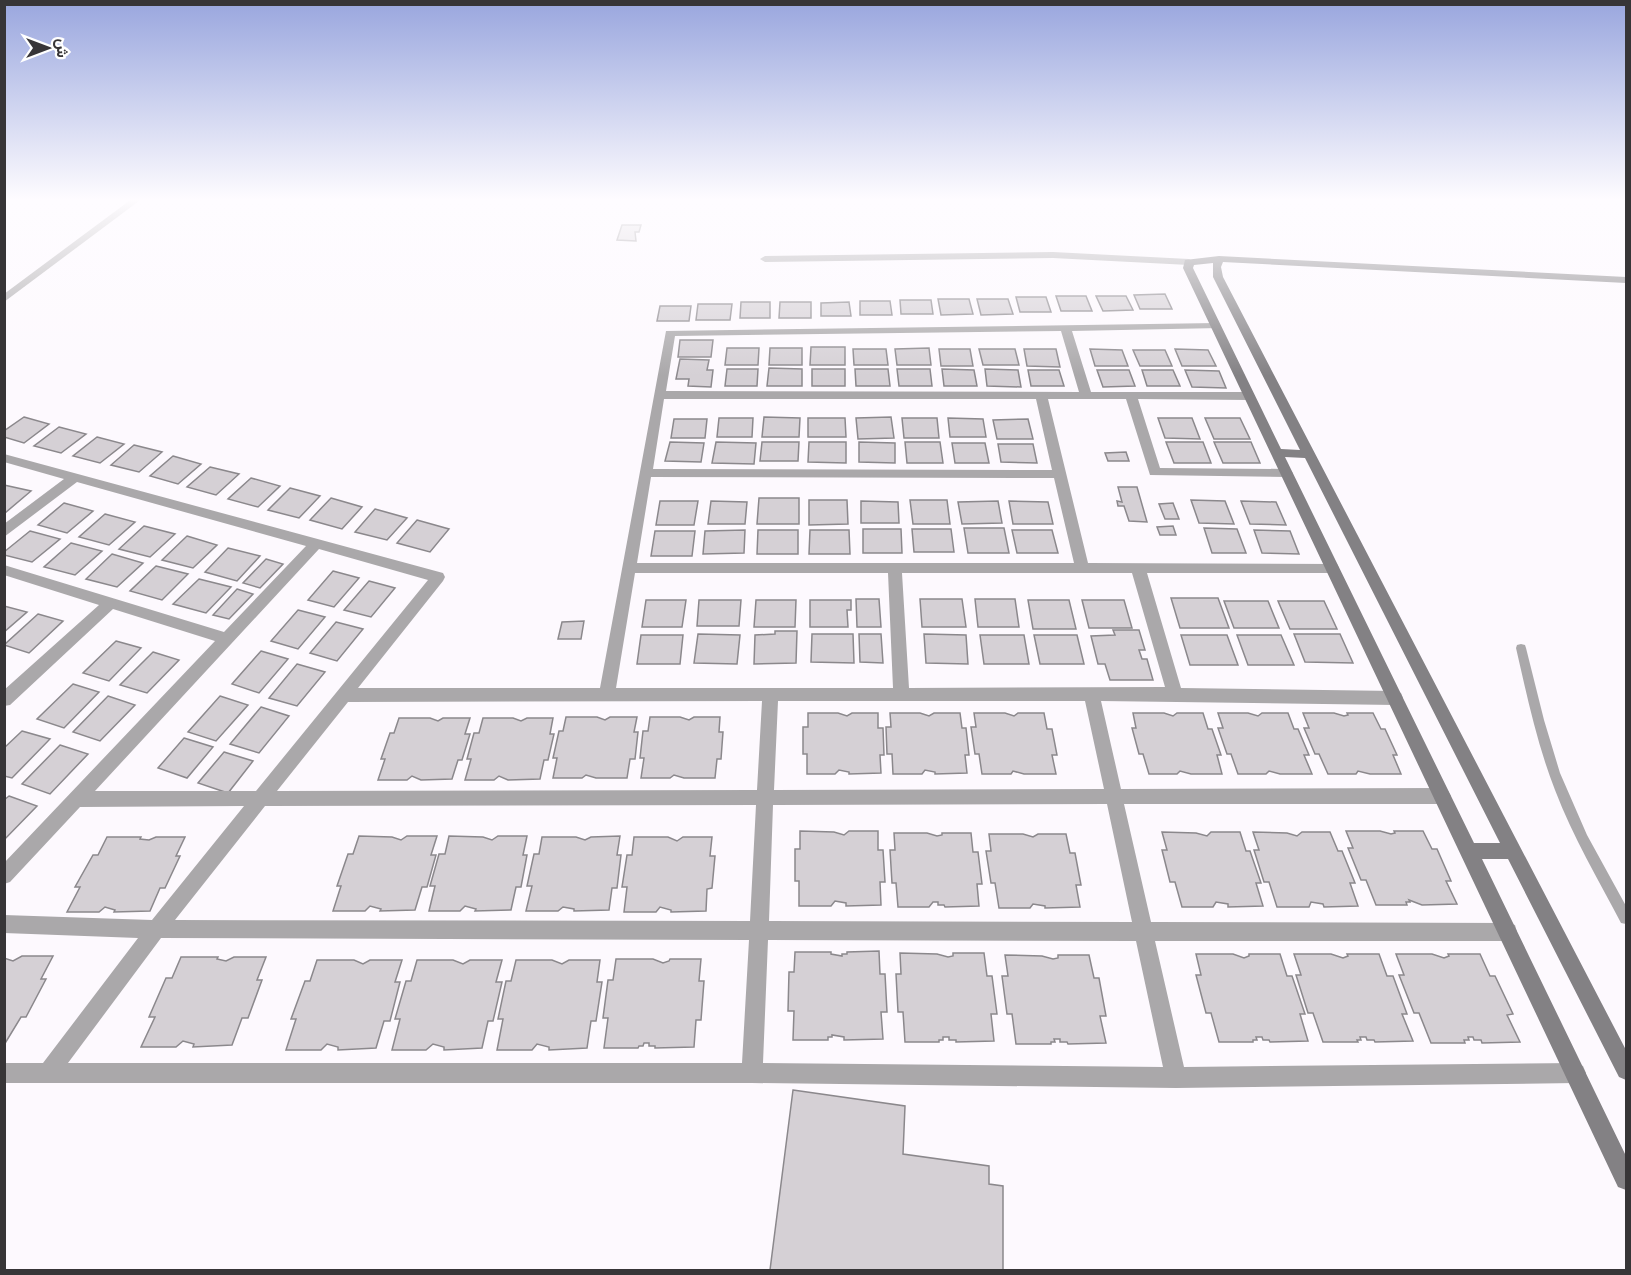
<svg xmlns="http://www.w3.org/2000/svg" width="1631" height="1275" font-family="'Alegreya Sans',Vazirmatn,sans-serif">
<style>
.building{fill:#d5d0d5;stroke:#8b888c;stroke-width:1.5}
.lines{fill:none;stroke-linecap:round;stroke-linejoin:round}
.lane{fill:#aaa8aa;fill-rule:evenodd}
.street{fill:#aaa8aa;fill-rule:evenodd}
.secondary{fill:#838184;fill-rule:evenodd}
</style>
<rect width="100%" height="100%" fill="#fdf9fe"/>
<!-- building -->
<g class="building">
<polygon points="622,225 641,225 639,232 635,232 636,241 617,240"/>
<polygon points="1165,294 1172,309 1140,309 1134,295"/>
<polygon points="1056,296 1086,296 1092,311 1061,311"/>
<polygon points="1096,296 1126,296 1133,310 1103,311"/>
<polygon points="1016,297 1046,297 1051,312 1020,312"/>
<polygon points="938,299 969,299 973,314 941,315"/>
<polygon points="977,299 1008,299 1013,314 981,315"/>
<polygon points="900,300 931,300 933,314 901,314"/>
<polygon points="860,301 890,301 892,315 860,315"/>
<polygon points="741,302 770,302 770,318 740,318"/>
<polygon points="780,302 811,302 811,318 779,318"/>
<polygon points="849,302 851,316 821,316 821,303"/>
<polygon points="698,304 732,304 730,320 696,320"/>
<polygon points="660,306 691,306 689,321 657,321"/>
<polygon points="680,340 713,340 711,357 678,357"/>
<polygon points="811,347 845,347 845,365 810,365"/>
<polygon points="727,348 759,348 758,365 725,365"/>
<polygon points="770,348 802,348 802,365 769,365"/>
<polygon points="929,348 931,365 897,365 895,349"/>
<polygon points="853,349 886,349 888,365 854,365"/>
<polygon points="939,349 970,349 973,366 941,366"/>
<polygon points="979,349 1015,349 1019,365 983,365"/>
<polygon points="1024,349 1056,349 1060,367 1027,366"/>
<polygon points="1090,349 1122,350 1128,366 1095,366"/>
<polygon points="1175,349 1208,350 1216,366 1182,366"/>
<polygon points="1133,350 1165,350 1172,366 1140,366"/>
<polygon points="680,359 709,360 707,370 713,370 711,387 688,386 689,379 676,379"/>
<polygon points="769,368 802,369 802,386 767,386"/>
<polygon points="727,369 758,369 757,386 725,386"/>
<rect x="812" y="369" width="33" height="17"/>
<polygon points="855,369 888,369 890,386 856,386"/>
<polygon points="897,369 930,369 932,386 899,386"/>
<polygon points="942,369 974,370 977,386 944,386"/>
<polygon points="985,369 1018,370 1021,387 987,386"/>
<polygon points="1028,370 1059,370 1064,386 1031,386"/>
<polygon points="1097,370 1129,370 1135,386 1103,387"/>
<polygon points="1142,370 1173,370 1180,386 1147,386"/>
<polygon points="1185,370 1219,371 1226,388 1192,387"/>
<polygon points="24,417 49,424 24,443 4,437 4,431"/>
<polygon points="764,417 800,418 799,437 762,437"/>
<polygon points="891,417 894,438 858,439 856,418"/>
<polygon points="719,418 753,418 752,437 717,437"/>
<polygon points="808,418 845,418 846,437 808,437"/>
<polygon points="902,418 937,418 939,438 904,438"/>
<polygon points="948,418 983,419 986,437 950,437"/>
<polygon points="1158,418 1192,418 1200,439 1165,438"/>
<polygon points="1205,418 1240,418 1250,439 1214,439"/>
<polygon points="674,419 707,419 705,438 671,438"/>
<polygon points="1028,419 1033,439 997,439 993,420"/>
<polygon points="59,427 86,434 61,453 34,446"/>
<polygon points="97,437 124,444 100,463 73,456"/>
<polygon points="670,442 704,443 701,462 665,461"/>
<polygon points="716,442 756,443 754,464 712,463"/>
<polygon points="762,442 799,442 798,461 760,461"/>
<polygon points="809,442 846,442 846,463 808,462"/>
<polygon points="859,442 895,443 895,463 859,462"/>
<polygon points="905,442 940,442 943,463 907,463"/>
<polygon points="1166,442 1203,442 1211,463 1174,463"/>
<polygon points="1214,442 1251,442 1260,463 1223,463"/>
<polygon points="952,443 985,443 989,463 955,463"/>
<polygon points="998,444 1033,444 1037,463 1001,462"/>
<polygon points="134,445 162,452 139,472 111,465"/>
<polygon points="1126,452 1129,461 1108,461 1105,453"/>
<polygon points="173,456 201,464 178,484 150,476"/>
<polygon points="210,467 239,474 216,495 187,487"/>
<polygon points="251,478 280,486 258,507 228,499"/>
<polygon points="4,485 31,491 5,513 4,513"/>
<polygon points="1118,487 1137,487 1147,522 1129,521 1124,506 1118,506 1117,501 1122,502"/>
<polygon points="290,488 320,496 299,518 268,510"/>
<polygon points="331,498 362,507 342,529 310,520"/>
<polygon points="759,498 799,498 799,524 757,524"/>
<polygon points="809,500 847,500 848,524 809,525"/>
<polygon points="910,500 947,500 950,524 913,524"/>
<polygon points="1191,500 1225,501 1234,524 1199,523"/>
<polygon points="660,501 698,501 694,525 656,525"/>
<polygon points="711,501 747,502 745,524 708,524"/>
<polygon points="861,501 898,502 899,523 861,523"/>
<polygon points="998,501 1002,523 962,524 958,502"/>
<polygon points="1009,501 1048,502 1053,524 1013,524"/>
<polygon points="1241,501 1276,502 1286,525 1250,524"/>
<polygon points="64,503 93,511 67,533 38,525"/>
<polygon points="1173,503 1179,519 1165,519 1159,504"/>
<polygon points="375,509 407,518 387,540 355,532"/>
<polygon points="105,514 135,522 109,545 79,537"/>
<polygon points="417,520 449,529 430,552 397,543"/>
<polygon points="144,526 175,534 150,557 119,549"/>
<polygon points="1173,526 1176,535 1160,535 1157,527"/>
<polygon points="964,528 1004,528 1009,553 968,553"/>
<polygon points="1204,528 1237,529 1246,553 1212,553"/>
<polygon points="863,529 901,529 902,553 863,553"/>
<polygon points="912,529 951,529 954,552 914,552"/>
<polygon points="745,530 744,553 703,554 705,531"/>
<polygon points="758,530 798,530 798,554 757,554"/>
<polygon points="810,530 849,530 850,554 809,554"/>
<polygon points="1012,530 1052,530 1058,553 1017,553"/>
<polygon points="1254,530 1290,531 1299,554 1262,553"/>
<polygon points="30,531 60,539 32,562 4,555 4,552"/>
<polygon points="655,531 695,531 692,556 651,556"/>
<polygon points="187,536 217,545 193,568 162,560"/>
<polygon points="71,543 102,551 75,575 44,567"/>
<polygon points="228,548 260,556 237,581 205,572"/>
<polygon points="112,554 143,563 117,587 86,579"/>
<polygon points="266,559 283,564 260,588 243,583"/>
<polygon points="156,566 188,574 162,600 130,591"/>
<polygon points="333,571 359,578 334,607 308,600"/>
<polygon points="199,579 231,587 206,613 173,604"/>
<polygon points="369,581 395,588 371,617 344,610"/>
<polygon points="237,589 253,594 229,619 213,615"/>
<polygon points="1171,598 1218,598 1229,628 1180,628"/>
<polygon points="856,599 879,599 881,627 857,627"/>
<polygon points="920,599 962,599 966,627 922,627"/>
<polygon points="975,599 1015,599 1019,627 978,627"/>
<polygon points="646,600 686,600 682,627 642,627"/>
<polygon points="699,600 741,600 739,626 697,626"/>
<polygon points="756,600 796,600 795,627 754,627"/>
<polygon points="810,600 851,600 851,610 847,610 848,627 810,627"/>
<polygon points="1028,600 1069,600 1076,629 1033,629"/>
<polygon points="1082,600 1124,600 1132,628 1089,628"/>
<polygon points="1224,601 1268,601 1279,628 1234,628"/>
<polygon points="1278,601 1324,601 1337,629 1290,629"/>
<polygon points="4,606 27,612 4,632"/>
<polygon points="298,610 325,617 298,649 271,641"/>
<polygon points="38,614 63,621 29,653 4,645"/>
<polygon points="584,621 581,639 558,639 562,622"/>
<polygon points="336,622 363,629 337,661 310,653"/>
<polygon points="1113,630 1139,630 1145,650 1139,650 1142,659 1147,659 1153,680 1110,680 1105,664 1098,664 1091,636 1115,635"/>
<polygon points="775,631 797,631 796,663 754,664 755,635 775,634"/>
<polygon points="698,634 740,635 737,664 694,663"/>
<polygon points="812,634 853,634 854,663 811,662"/>
<polygon points="859,634 881,634 883,663 860,662"/>
<polygon points="924,634 966,635 968,664 926,663"/>
<polygon points="1294,634 1340,634 1353,663 1305,662"/>
<polygon points="641,635 683,635 680,664 637,664"/>
<polygon points="980,635 1024,635 1029,664 984,664"/>
<polygon points="1034,635 1077,635 1084,664 1040,664"/>
<polygon points="1181,635 1227,635 1238,665 1190,665"/>
<polygon points="1237,635 1281,635 1294,665 1248,665"/>
<polygon points="116,641 141,648 109,681 83,673"/>
<polygon points="261,651 288,659 259,693 232,684"/>
<polygon points="153,652 179,660 147,693 120,685"/>
<polygon points="297,664 325,672 297,706 269,698"/>
<polygon points="73,684 99,692 64,728 37,719"/>
<polygon points="108,696 135,705 100,741 73,732"/>
<polygon points="220,696 248,705 216,741 188,732"/>
<polygon points="261,707 289,716 259,753 230,744"/>
<polygon points="808,713 838,713 847,716 852,713 878,713 878,728 883,728 884,755 880,755 881,773 849,774 849,772 839,770 835,774 807,774 807,754 803,754 803,727 808,727"/>
<polygon points="890,713 920,713 929,716 934,713 960,713 962,728 966,728 969,755 965,755 967,773 935,774 935,772 925,770 922,774 893,774 892,754 887,754 886,727 891,727"/>
<polygon points="974,713 1005,713 1014,716 1018,713 1044,713 1047,729 1052,729 1057,755 1052,755 1056,774 1024,774 1013,771 1011,774 982,774 979,754 975,754 971,727 976,727"/>
<polygon points="1133,713 1164,713 1173,716 1177,713 1203,713 1208,729 1212,729 1221,755 1217,755 1222,774 1191,774 1180,771 1177,774 1149,774 1143,754 1139,754 1132,728 1136,728"/>
<polygon points="1218,713 1248,713 1258,716 1262,713 1288,713 1294,729 1298,729 1309,755 1304,755 1312,774 1280,774 1269,771 1266,774 1238,774 1231,754 1227,754 1218,728 1223,728"/>
<polygon points="1303,713 1334,713 1344,716 1348,715 1347,713 1373,713 1381,729 1385,729 1397,755 1393,755 1401,774 1370,774 1358,771 1356,774 1328,774 1319,754 1315,754 1304,728 1309,728"/>
<polygon points="566,717 597,717 605,720 610,717 637,717 634,732 638,732 635,759 630,759 627,778 596,778 586,775 582,778 553,778 557,758 553,758 559,731 563,731"/>
<polygon points="650,717 680,717 689,720 694,717 720,717 719,732 723,732 721,759 717,759 715,778 684,778 674,775 670,778 641,778 644,758 640,758 643,731 648,731"/>
<polygon points="399,718 430,718 438,721 443,718 470,718 465,734 470,734 462,760 458,760 452,779 421,780 412,776 407,780 378,780 385,759 381,759 390,733 394,733"/>
<polygon points="483,718 513,718 521,721 527,718 553,718 550,734 554,734 548,760 544,760 540,779 508,780 499,776 494,780 465,780 471,759 467,759 474,733 479,733"/>
<polygon points="22,731 50,739 12,778 4,776 4,748"/>
<polygon points="184,738 213,747 187,778 158,768"/>
<polygon points="60,745 88,754 50,794 22,784"/>
<polygon points="224,752 253,761 228,793 198,783"/>
<polygon points="9,796 37,806 4,840 4,800"/>
<polygon points="800,831 834,832 844,835 849,831 878,831 878,850 883,850 885,882 880,882 881,905 846,906 846,903 835,901 831,906 799,906 799,881 795,881 795,849 800,849"/>
<polygon points="1346,831 1380,831 1391,834 1395,833 1394,831 1423,831 1432,849 1437,849 1451,881 1446,881 1457,904 1422,905 1409,900 1410,902 1406,902 1407,905 1376,905 1366,880 1361,880 1348,848 1353,848"/>
<polygon points="1162,832 1196,833 1207,836 1211,832 1240,832 1246,851 1250,851 1261,883 1256,883 1263,906 1228,907 1228,904 1216,902 1213,907 1182,907 1175,882 1170,882 1162,850 1167,850"/>
<polygon points="1253,832 1287,833 1297,836 1302,832 1330,832 1338,851 1342,851 1355,883 1350,883 1358,906 1324,907 1323,904 1311,902 1309,907 1277,907 1269,882 1264,882 1254,850 1259,850"/>
<polygon points="894,833 927,833 937,836 942,835 942,833 971,833 973,852 978,852 982,884 977,884 979,906 945,907 944,905 938,905 938,902 933,902 929,907 898,907 896,883 892,883 890,850 895,850"/>
<polygon points="989,834 1023,834 1033,837 1038,834 1066,834 1070,853 1075,853 1081,885 1076,885 1080,907 1045,908 1045,906 1033,904 1030,908 999,908 995,883 991,883 986,851 991,851"/>
<polygon points="359,836 392,837 401,840 407,836 437,836 431,855 436,855 427,887 422,887 415,910 380,911 381,909 370,906 365,911 333,911 341,886 337,886 348,854 353,854"/>
<polygon points="449,836 483,837 492,840 498,836 527,836 523,855 527,855 521,887 516,887 511,910 475,911 476,909 465,906 460,911 429,911 435,886 430,886 439,854 445,854"/>
<polygon points="620,836 617,855 621,855 617,888 612,888 609,910 574,911 574,909 563,907 558,911 526,911 532,886 527,886 534,854 539,854 542,837 576,837 585,840 591,837"/>
<polygon points="107,837 141,837 140,839 149,840 156,837 185,837 176,856 180,856 165,888 160,888 150,911 114,912 115,910 105,907 99,912 67,912 80,887 75,887 93,855 98,855"/>
<polygon points="634,837 668,837 677,841 683,837 712,837 710,856 715,856 712,888 707,889 706,911 671,912 671,910 660,907 656,912 624,912 627,887 622,887 627,855 632,855"/>
<polygon points="879,951 880,974 885,974 887,1012 881,1012 883,1039 844,1040 844,1037 832,1035 832,1037 828,1037 828,1040 793,1040 794,1011 788,1011 789,972 794,972 795,952 831,952 831,954 842,956 842,954 847,954 847,952"/>
<polygon points="900,953 937,954 948,957 953,956 953,953 984,953 987,976 992,976 997,1014 991,1014 994,1041 956,1042 956,1040 949,1040 949,1037 943,1037 943,1040 939,1040 939,1042 905,1042 903,1012 898,1012 896,974 901,974"/>
<polygon points="1196,954 1233,954 1244,958 1249,956 1249,954 1280,954 1287,976 1292,976 1305,1014 1300,1014 1308,1041 1270,1042 1269,1040 1263,1040 1262,1037 1256,1037 1257,1040 1253,1040 1253,1042 1219,1042 1211,1013 1206,1013 1196,975 1201,975"/>
<polygon points="1294,954 1331,954 1343,958 1348,956 1347,954 1379,954 1387,976 1393,976 1407,1014 1402,1014 1413,1041 1375,1042 1374,1040 1367,1040 1366,1037 1360,1037 1361,1040 1357,1040 1358,1042 1323,1042 1313,1013 1308,1013 1296,975 1301,975"/>
<polygon points="1396,954 1432,954 1444,958 1449,956 1448,954 1480,954 1490,976 1495,976 1513,1014 1507,1015 1520,1042 1482,1043 1481,1040 1474,1040 1473,1037 1468,1037 1469,1040 1464,1040 1465,1043 1431,1043 1419,1013 1414,1013 1399,975 1404,975"/>
<polygon points="1005,955 1042,956 1053,959 1058,958 1058,955 1089,955 1094,978 1099,978 1106,1016 1100,1016 1106,1043 1068,1044 1067,1042 1060,1042 1060,1039 1054,1039 1055,1042 1051,1042 1051,1044 1016,1044 1012,1014 1007,1014 1002,976 1008,976"/>
<polygon points="22,956 53,956 41,979 46,979 26,1017 21,1017 4,1045 4,958 13,961"/>
<polygon points="181,957 218,957 217,959 226,961 234,957 266,957 257,980 262,980 248,1018 242,1018 232,1045 193,1047 194,1044 183,1041 176,1047 141,1047 155,1017 149,1017 166,978 172,978"/>
<polygon points="616,959 653,959 663,963 669,961 670,959 701,959 699,981 704,981 701,1020 696,1020 694,1047 655,1048 655,1046 649,1046 649,1043 644,1043 643,1046 639,1046 638,1048 604,1048 608,1018 603,1018 608,980 613,980"/>
<polygon points="317,960 354,960 363,964 370,960 402,960 395,982 400,982 390,1021 384,1021 376,1048 338,1050 338,1047 327,1044 321,1050 286,1050 296,1019 291,1019 305,981 310,981"/>
<polygon points="417,960 453,960 463,964 470,960 502,960 496,982 502,982 493,1021 488,1021 482,1048 444,1050 444,1047 433,1044 426,1050 392,1050 400,1019 395,1019 406,981 411,981"/>
<polygon points="516,960 552,960 562,964 569,960 600,960 597,982 602,982 596,1021 591,1021 587,1048 549,1050 549,1047 537,1044 532,1050 497,1050 503,1019 498,1019 506,981 511,981"/>
<polygon points="793,1090 905,1106 903,1154 989,1166 989,1184 1003,1186 1003,1270 770,1270"/>
</g>
<g class="lines">
<!-- lane -->
<path class="lane" d="M1521,644L1525,645L1526,648L1544,720L1560,773L1587,835L1626,906V924L1621,923C1598,879 1573,837 1555,790C1537,744 1527,696 1516,648L1517,645Z"/>
<!-- street -->
<g class="street">
<polygon points="133,198 143,198 4,302 4,294"/>
<polygon points="1053,252 1189,259 1194,262 1189,265 1053,258 765,262 760,259 765,256"/>
<path d="M1216,323L1221,326L1220,328L1072,331L1091,392H1249L1255,396L1249,400L1138,399L1160,468L1287,469L1293,473L1287,477L1150,475L1126,399H1048L1088,563L1337,564L1339,568L1332,573H1147L1181,688L1395,691L1401,693L1403,698L1401,703L1395,705L1101,701L1121,789L1442,788L1448,791L1451,796L1448,801L1442,804H1124L1151,922L1508,923L1515,925L1517,932L1515,939L1508,941H1155L1184,1067L1576,1063L1583,1066L1586,1073L1583,1080L1576,1083L1176,1088L752,1083H4V1063H43L138,938L4,933V915L152,920L244,806L80,807L10,882L4,884V863L215,641L113,609L10,705L4,706V690L99,605L4,575V565L224,632L306,546L77,482L4,537V524L64,479L4,462V454L443,573L445,577L443,581L358,688H600L666,331ZM1061,331L1079,392L666,391L675,336ZM664,399H1036L1052,470L653,469ZM651,477L1054,478L1074,563H637ZM319,549L428,580L256,791H95ZM635,573H888L893,688H616ZM902,573H1132L1165,687L909,688ZM762,701L757,790L277,791L348,702ZM778,701H1085L1104,789L774,790ZM1107,804L1132,922L769,921L773,805ZM756,805L750,921L175,920L265,806ZM161,938L749,940L742,1063H68ZM768,940L1136,941L1163,1067L763,1063Z"/>
</g>
<!-- secondary -->
<path class="secondary" d="M1219,256L1626,277V283L1223,262L1221,267L1223,277L1626,1050V1080L1619,1077L1508,859H1482L1626,1156V1190L1618,1187L1183,268L1185,260ZM1213,263V277L1300,450L1281,449L1193,268L1194,265ZM1285,457L1305,458L1500,843H1474Z"/>
</g>
<!-- sky -->
<linearGradient id="sky" x2="0" y2="1"><stop stop-color="#99a6de"/><stop offset="0.53" stop-color="#fefcff"/><stop offset="1" stop-color="#fefcff" stop-opacity="0"/></linearGradient>
<rect width="1631" height="376" fill="url(#sky)"/>
<!-- border -->
<rect width="1631" height="1275" fill="none" stroke="#373537" stroke-width="12"/>
<!-- north arrow -->
<g transform="translate(48 48) rotate(90)" stroke="#ffffff" stroke-width="4.5" paint-order="stroke">
<path d="M0-4.5L10 22L0 15L-10 22Z" fill="#373537"/>
<text y="-9" font-size="16" font-weight="bold" text-anchor="middle" fill="#373537">ش</text>
</g>
</svg>
